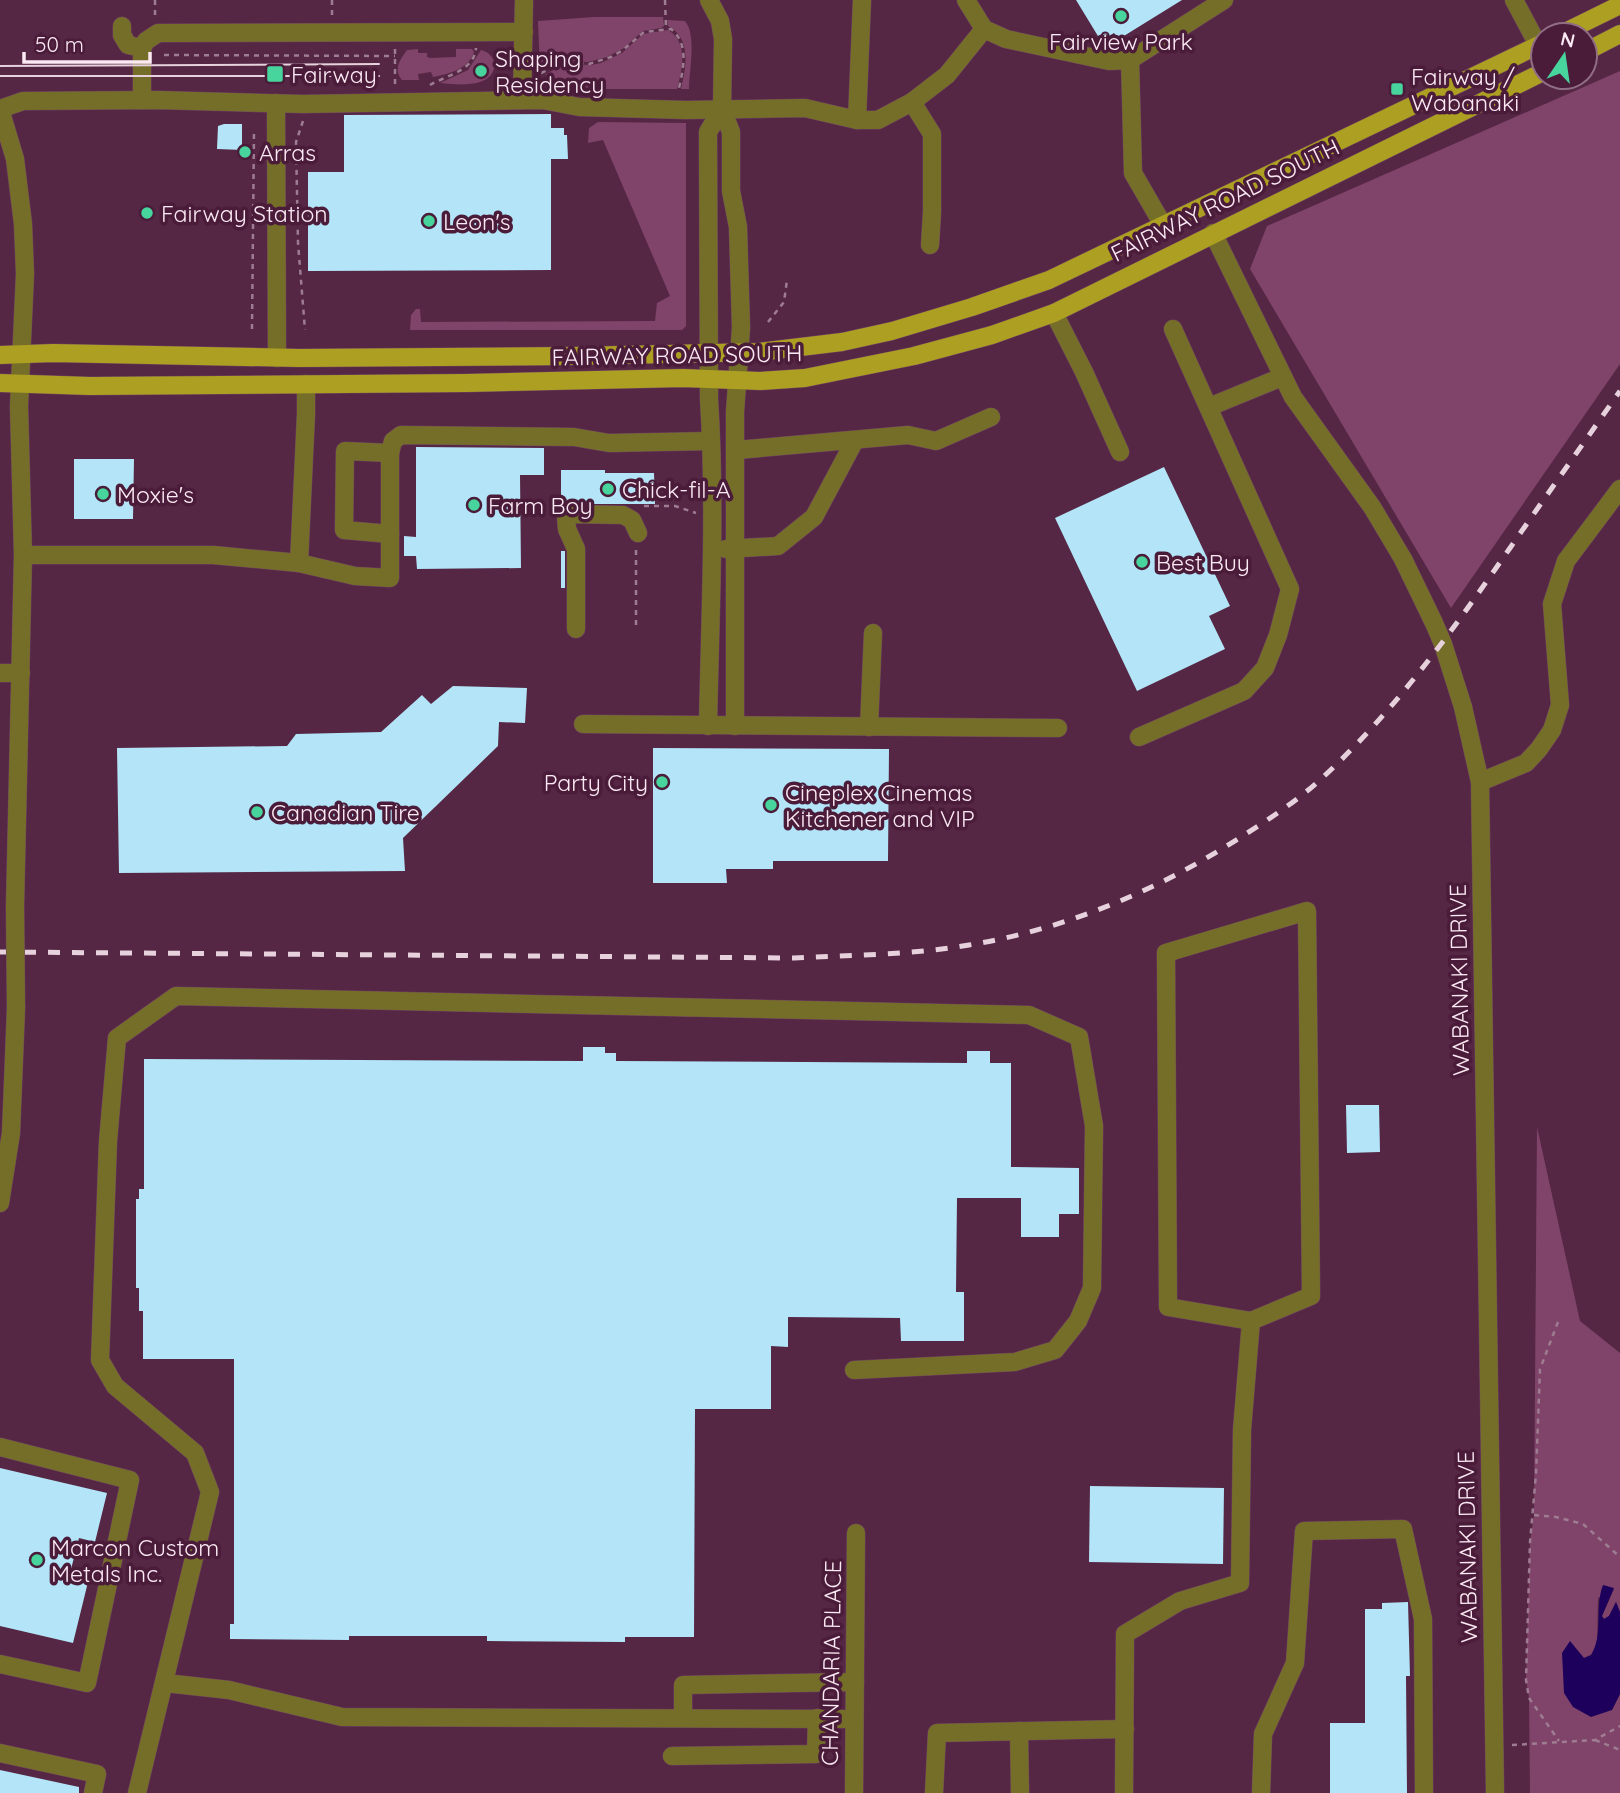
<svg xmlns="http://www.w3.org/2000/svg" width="1620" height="1793" font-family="Quicksand,sans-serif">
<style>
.green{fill:#80446a}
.water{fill:#1d005c}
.building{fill:#b3e4f7}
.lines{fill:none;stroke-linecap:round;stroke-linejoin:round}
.minor-casing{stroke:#704660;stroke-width:19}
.major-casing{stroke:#704660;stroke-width:19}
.path{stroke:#9e7c91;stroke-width:2.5;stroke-dasharray:5 5;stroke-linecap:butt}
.minor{stroke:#756e28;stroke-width:18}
.major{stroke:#ac9f21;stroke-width:18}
.tram{stroke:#e6d1dd;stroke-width:2}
.rail{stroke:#e6d1dd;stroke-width:5;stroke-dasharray:12 12;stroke-linecap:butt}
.minor-bridge-casing{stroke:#704660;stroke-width:19;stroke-linecap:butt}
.minor-bridge{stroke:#756e28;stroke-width:18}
.poi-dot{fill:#48d49d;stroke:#4a1c3a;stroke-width:2.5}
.labels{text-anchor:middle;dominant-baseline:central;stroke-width:7;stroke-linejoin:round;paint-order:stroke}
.poi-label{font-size:23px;fill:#fbe9f3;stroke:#4a1c3a;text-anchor:start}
.street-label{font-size:23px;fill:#fbe9f3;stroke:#4a1c3a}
</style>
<rect width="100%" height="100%" fill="#552744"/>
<!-- green -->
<g class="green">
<polygon points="594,17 663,17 664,26 661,28 643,31 624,48 607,57 588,62 560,60 540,69 538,21"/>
<path d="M667,20L685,21C697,35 689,72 689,89H681C686,68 692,38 668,26Z"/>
<path d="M668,30C689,42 682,71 677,89H592L545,75L562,64L591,65L601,63L622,53L643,34Z"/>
<path d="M418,49V53H427V57L430,58L456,57V49H472L474,52C469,69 449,74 433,77L431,72L418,74L419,80H402C393,69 400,60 407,50Z"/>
<path d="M481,50C500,55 498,77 480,82C468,86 451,84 440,83L468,70Z"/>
<polygon points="1620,71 1620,364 1451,608 1250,269 1267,226"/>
<polygon points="598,122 686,123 686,326 682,330 410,330 411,315 416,309 420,309 421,322 655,321 657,303 670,296 603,140 588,143 589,128"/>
<polygon points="1537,1127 1580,1321 1620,1353 1620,1612 1616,1602 1609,1616 1604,1619 1602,1616 1614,1589 1598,1598 1597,1646 1591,1655 1584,1658 1612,1710 1620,1694 1620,1793 1530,1793 1529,1698 1526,1680 1530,1542 1534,1515"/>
</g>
<!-- water -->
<path class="water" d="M1603,1585L1614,1588L1602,1616L1604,1619L1609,1616L1616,1602L1620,1612V1694L1612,1710L1591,1717L1573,1707L1564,1693L1562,1653L1570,1641L1584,1658L1591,1655C1604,1634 1594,1608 1603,1585Z"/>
<!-- building -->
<g class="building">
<polygon points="1076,0 1182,0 1119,39 1114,33 1101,41"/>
<polygon points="551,114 551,128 564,128 564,135 567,135 568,159 551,159 551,270 308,271 308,172 344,172 344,115"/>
<polygon points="224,124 242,124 242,150 217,149 218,126"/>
<polygon points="416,447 544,448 544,475 520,475 521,568 417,569 416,556 404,556 404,536 416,537"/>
<polygon points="74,459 134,459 133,519 74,519"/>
<polygon points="1164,467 1230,606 1209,616 1225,649 1137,691 1055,518"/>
<polygon points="561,470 605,470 605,473 654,473 655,504 561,504"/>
<rect x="561" y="551" width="4" height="37"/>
<polygon points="453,686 527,688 525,723 499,722 498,746 403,838 405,871 119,873 117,748 287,746 296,734 381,732 422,695 431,704"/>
<polygon points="653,748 889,749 888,861 773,861 773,869 726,869 727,883 653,883"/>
<polygon points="583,1047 605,1047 605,1053 616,1053 616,1061 967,1063 967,1051 990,1051 990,1063 1011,1063 1011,1167 1079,1168 1079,1214 1059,1214 1059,1237 1021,1237 1021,1198 957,1198 956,1292 964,1292 964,1341 901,1341 900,1318 788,1317 788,1347 771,1346 771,1409 695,1409 694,1637 625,1637 625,1642 487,1641 487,1636 349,1636 349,1640 230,1639 230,1624 234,1624 234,1359 143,1359 143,1311 139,1311 139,1288 136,1288 136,1199 139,1199 139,1189 144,1189 144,1059 583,1061"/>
<polygon points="1346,1105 1379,1105 1380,1152 1347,1153"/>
<polygon points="0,1468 107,1493 95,1542 79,1538 69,1577 88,1582 73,1643 0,1626"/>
<polygon points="1090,1486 1224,1488 1223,1564 1089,1562"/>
<polygon points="1408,1602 1410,1676 1406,1676 1407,1793 1330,1793 1330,1723 1365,1723 1365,1609 1382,1609 1382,1603"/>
<polygon points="0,1770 79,1787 79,1793 0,1793"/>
</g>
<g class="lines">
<defs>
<g id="minor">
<polyline points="709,0 720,21 723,39 722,109 731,132 731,191 738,227 741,328 735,412 735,726"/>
<polyline points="966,0 984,29 1006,39 1109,61 1130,60 1224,0"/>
<polyline points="1514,0 1538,45"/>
<polyline points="122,26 122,35 128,45 142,48"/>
<polyline points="1130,60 1133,173 1163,225"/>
<polyline points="142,100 142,48 146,41 158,33 524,32"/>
<polyline points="522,100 524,0"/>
<polyline points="912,102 932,134 932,212 930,245"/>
<polyline points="276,103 277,358"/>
<polyline points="0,109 23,101 157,100 303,104 543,100 579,107 686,110 805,108 857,120 878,120 912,102 947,75 984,29"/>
<polyline points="0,109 15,159 23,224 25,274 19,406 23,555 15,907"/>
<polyline points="857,120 862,0"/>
<polyline points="1213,233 1293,397 1372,507 1403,559 1434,623 1443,644 1463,707 1480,782 1495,1793"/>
<polyline points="1054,313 1084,372 1120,452"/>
<polyline points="1209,407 1282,377"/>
<polyline points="737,450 908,435 936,441 991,417"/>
<polyline points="390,534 344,530 345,451 390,453"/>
<polyline points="726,549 778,546 814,517 855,440"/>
<polyline points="23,555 213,555 299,563 306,414 306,384"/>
<polyline points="299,563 355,576 390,578 390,453 393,441 401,435 574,437 609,443 711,441"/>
<polyline points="576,629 576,549 567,529 566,517 570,514 623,515 632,520 638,533"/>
<polyline points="0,673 21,673"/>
<polyline points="583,724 1058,728"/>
<path d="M708,726C710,617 716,508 709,399L708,132L722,109"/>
<polyline points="869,727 873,633"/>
<polyline points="1139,737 1244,691 1265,668 1278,635 1290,589 1173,329"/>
<polyline points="1480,782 1526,763 1539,749 1552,730 1560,705 1552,604 1566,561 1620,489"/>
<polyline points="0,1203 11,1133 16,1008"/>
<polyline points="0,1447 130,1480 87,1683 0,1664"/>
<polyline points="165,1683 229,1690 342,1717 854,1719"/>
<polyline points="683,1718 683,1685 855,1682"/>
<polyline points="1019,1731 1020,1793"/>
<polyline points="0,1753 97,1774 93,1793"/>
<polyline points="672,1756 816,1754 817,1718"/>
<polyline points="137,1793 210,1492 195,1453 115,1386 100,1360 108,1141 117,1038 176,996 1029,1015 1079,1037 1094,1126 1092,1288 1078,1321 1055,1350 1015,1362 854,1370"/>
<polyline points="854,1793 856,1533"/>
<polyline points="934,1793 937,1733 1125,1729"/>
<polyline points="1124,1793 1125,1634 1180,1601 1240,1583 1242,1430 1251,1321 1311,1296 1307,911 1166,953 1168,1307 1251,1321"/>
<polyline points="1261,1793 1263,1734 1295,1663 1304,1531 1403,1529 1423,1619 1424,1793"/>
</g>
<g id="major">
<polyline points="1559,35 1620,5"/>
<polyline points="1585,52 1620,34"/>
<polyline points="0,355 53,353 299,358 574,356 759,352 842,342 892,331 972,307 1049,280 1543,43"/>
<polyline points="0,383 90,386 467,383 683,378 760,381 805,378 914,356 992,335 1054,313 1543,72"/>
</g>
</defs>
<!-- minor casing -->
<use href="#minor" class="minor-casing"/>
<!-- major casing -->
<use href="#major" class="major-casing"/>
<!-- path -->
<g class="path">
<polyline points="155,0 155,16"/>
<polyline points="665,0 666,28"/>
<polyline points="332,15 332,0"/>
<polyline points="164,55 395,56"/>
<path d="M541,73L564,62L589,64L611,57L623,50L644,32L671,29C690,44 683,71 678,92"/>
<polyline points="395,84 395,49"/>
<path d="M430,85C447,75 474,71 476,48"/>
<polyline points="303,121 296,142 298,243 305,330"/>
<polyline points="768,322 784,302 787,280"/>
<polyline points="252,329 254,130"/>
<polyline points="644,506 675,506 696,513"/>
<polyline points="636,550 636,630"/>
<polyline points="1558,1322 1540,1369 1536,1474 1530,1542 1526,1680 1529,1698 1559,1741"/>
<polyline points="1534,1515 1556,1517 1583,1524 1620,1557"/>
<polyline points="1595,1740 1620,1750"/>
<polyline points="1512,1745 1595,1740 1620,1726"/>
</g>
<!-- minor -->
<use href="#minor" class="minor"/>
<!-- major -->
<use href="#major" class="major"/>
<!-- tram -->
<g class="tram">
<polyline points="0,66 379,64"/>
<polyline points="0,76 379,76"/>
</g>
<!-- rail -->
<path class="rail" d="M0,952L794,958C852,955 911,955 969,945C1067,929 1161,889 1244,835C1271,818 1298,800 1321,779C1395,711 1453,630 1510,548C1546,496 1583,444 1620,391"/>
<defs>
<polyline id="minor-bridge" points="15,907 16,1008"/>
</defs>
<!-- minor-bridge casing -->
<use href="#minor-bridge" class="minor-bridge-casing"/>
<!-- minor-bridge -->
<use href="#minor-bridge" class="minor-bridge"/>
</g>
<!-- markers -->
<g class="poi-dot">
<circle cx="1121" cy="16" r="7"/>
<circle cx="481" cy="71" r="7"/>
<rect x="266" y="65" width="18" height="18" rx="3.5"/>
<rect x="1390" y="82" width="14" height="14" rx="3.5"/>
<circle cx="245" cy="152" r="7"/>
<circle cx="147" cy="213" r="7"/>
<circle cx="429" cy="221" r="7"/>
<circle cx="608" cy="489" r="7"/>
<circle cx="103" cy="494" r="7"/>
<circle cx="474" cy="505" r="7"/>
<circle cx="1142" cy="562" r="7"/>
<circle cx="662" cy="782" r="7"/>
<circle cx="771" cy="805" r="7"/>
<circle cx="257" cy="812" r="7"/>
<circle cx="37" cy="1560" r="7"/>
</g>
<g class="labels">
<!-- poi labels -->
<g class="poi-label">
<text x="1121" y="41" text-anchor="middle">Fairview Park</text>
<text x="495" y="58">Shaping<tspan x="495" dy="26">Residency</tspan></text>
<text x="291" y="74">Fairway</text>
<text x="1411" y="76">Fairway /<tspan x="1411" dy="26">Wabanaki</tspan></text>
<text x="259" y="152">Arras</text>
<text x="161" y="213">Fairway Station</text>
<text x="443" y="221">Leon's</text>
<text x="622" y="489">Chick-fil-A</text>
<text x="117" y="494">Moxie's</text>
<text x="488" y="505">Farm Boy</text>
<text x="1156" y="562">Best Buy</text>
<text x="648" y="782" text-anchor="end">Party City</text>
<text x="785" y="792">Cineplex Cinemas<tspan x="785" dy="26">Kitchener and VIP</tspan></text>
<text x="271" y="812">Canadian Tire</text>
<text x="51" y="1547">Marcon Custom<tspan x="51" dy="26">Metals Inc.</tspan></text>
</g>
<!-- street labels -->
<g class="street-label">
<text transform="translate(1225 200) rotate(-26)">FAIRWAY ROAD SOUTH</text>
<text transform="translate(677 355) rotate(-1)">FAIRWAY ROAD SOUTH</text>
<text transform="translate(1459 980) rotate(-91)">WABANAKI DRIVE</text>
<text transform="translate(1467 1547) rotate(-91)">WABANAKI DRIVE</text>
<text transform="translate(831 1663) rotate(-89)">CHANDARIA PLACE</text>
</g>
</g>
<!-- north arrow -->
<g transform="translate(1564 56) rotate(13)"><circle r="33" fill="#4a1c3a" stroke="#916e84" stroke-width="2"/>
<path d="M0-5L12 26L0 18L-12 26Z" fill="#48d49d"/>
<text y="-10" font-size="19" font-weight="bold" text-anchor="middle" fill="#fbe9f3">N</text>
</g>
<!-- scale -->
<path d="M24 52v10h126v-10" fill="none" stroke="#fbe9f3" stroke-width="3.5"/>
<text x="35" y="52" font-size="21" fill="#fbe9f3" stroke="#4a1c3a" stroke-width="5" paint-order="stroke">50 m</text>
</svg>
